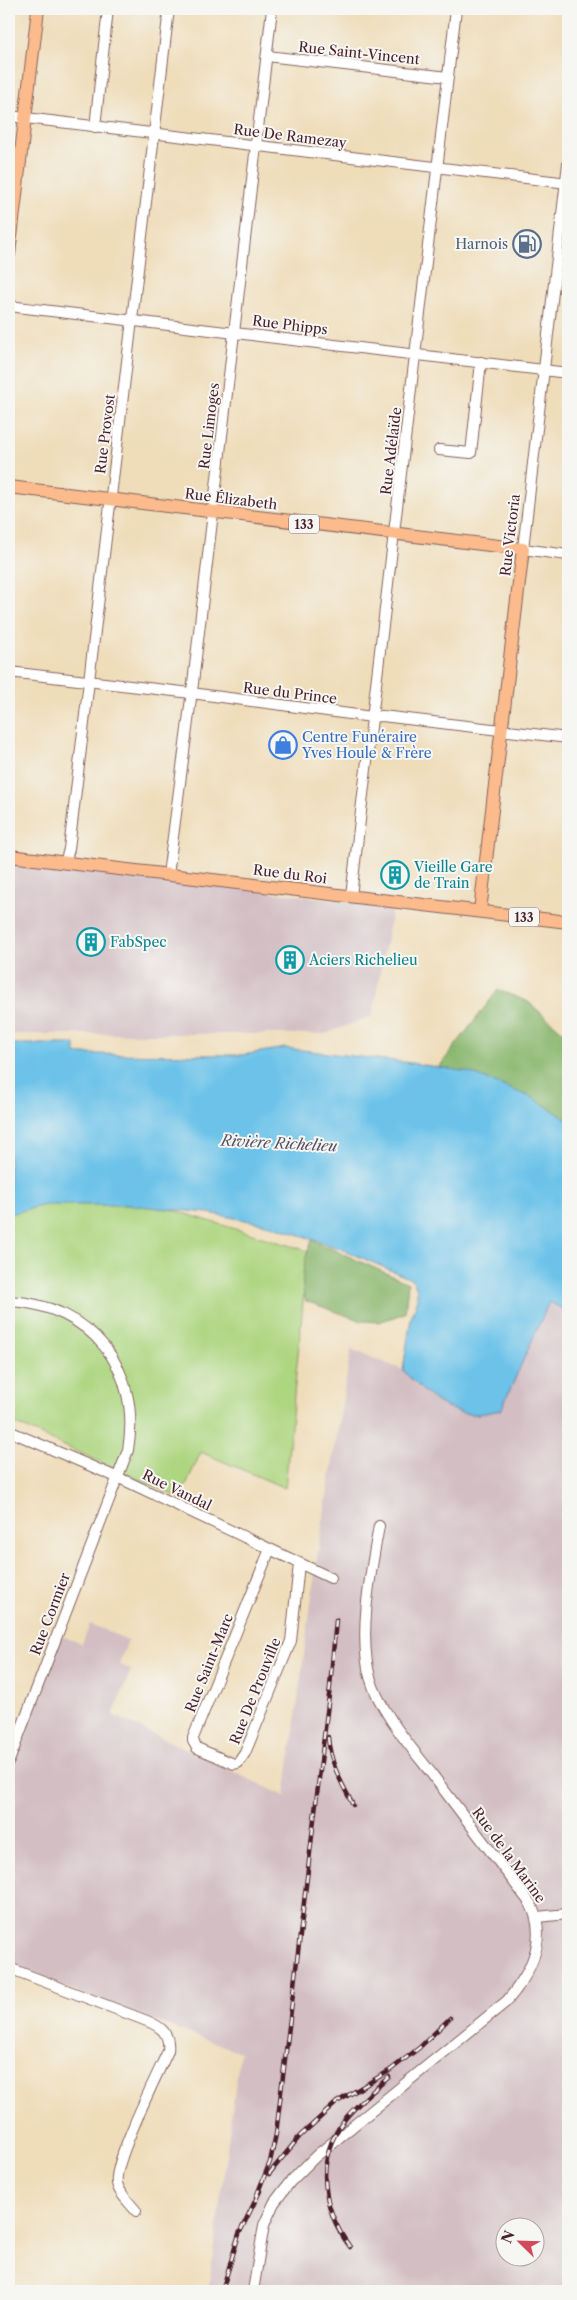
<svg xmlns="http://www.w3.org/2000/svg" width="577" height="2300" font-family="'Libre Caslon Text',serif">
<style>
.industrial{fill:#d2bec3;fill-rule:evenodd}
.green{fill:#add680;stroke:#7c7a56}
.forest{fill:#8ab76e;stroke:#6a6b4c}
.water{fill:#6cc2e9;stroke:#5b708a}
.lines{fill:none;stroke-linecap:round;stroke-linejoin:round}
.minor-casing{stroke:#84625d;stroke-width:12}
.major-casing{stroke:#84625d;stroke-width:14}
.minor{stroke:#fff;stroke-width:10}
.major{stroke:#fbbb8c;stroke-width:12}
.rail-casing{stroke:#4a1f2b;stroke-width:4.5}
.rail{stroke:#f6f6f2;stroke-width:2.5;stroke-dasharray:8;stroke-linecap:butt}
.labels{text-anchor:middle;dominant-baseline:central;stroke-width:4;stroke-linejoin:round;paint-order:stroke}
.shield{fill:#f6f6f2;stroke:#7e6067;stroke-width:1}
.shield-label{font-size:12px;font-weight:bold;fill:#4a1f2b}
.street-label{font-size:14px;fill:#4a1f2b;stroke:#f6f6f2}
.service-label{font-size:14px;fill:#4e5e75;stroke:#f6f6f2;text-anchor:end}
.shop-label{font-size:14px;fill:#366cbe;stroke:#f6f6f2;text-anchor:start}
.culture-label{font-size:14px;fill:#0d838f;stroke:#f6f6f2;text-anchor:start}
.water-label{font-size:15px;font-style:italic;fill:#545064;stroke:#f6f6f2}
</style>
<rect width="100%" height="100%" fill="#f6f6f2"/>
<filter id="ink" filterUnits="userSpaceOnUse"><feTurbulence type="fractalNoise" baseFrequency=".02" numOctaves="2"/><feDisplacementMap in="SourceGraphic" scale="10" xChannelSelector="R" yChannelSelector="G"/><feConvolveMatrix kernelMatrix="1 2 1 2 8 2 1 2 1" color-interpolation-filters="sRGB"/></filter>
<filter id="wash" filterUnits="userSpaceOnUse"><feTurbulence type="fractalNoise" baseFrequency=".0096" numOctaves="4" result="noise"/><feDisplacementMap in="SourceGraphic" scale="20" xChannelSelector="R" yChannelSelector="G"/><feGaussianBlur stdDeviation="1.12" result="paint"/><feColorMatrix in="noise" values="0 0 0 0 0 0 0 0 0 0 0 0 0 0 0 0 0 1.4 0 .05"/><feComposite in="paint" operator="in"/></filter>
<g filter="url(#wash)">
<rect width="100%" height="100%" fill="#efddba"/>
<!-- industrial -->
<g class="industrial">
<polygon points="9,863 393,906 372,1016 325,1034 9,1034"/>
<path d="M549,1302L568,1311V2291H208L240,2052L9,1967V1761L57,1634L82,1644L90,1624L128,1640L119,1664L131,1670L113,1715L285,1796L317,1558L351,1349L403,1370L416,1386L433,1400ZM504,2228H534V2258H504Z"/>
</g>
<!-- green -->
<polygon class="green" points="133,1198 308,1251 285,1488 201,1452 180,1498 9,1421 9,1202"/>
<!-- forest -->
<g class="forest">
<path d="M498,990L527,1001L568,1036V1120C528,1095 486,1076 439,1067Z"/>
<path d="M312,1240L408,1283L405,1313L379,1322L362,1321L306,1301C299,1280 304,1260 312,1240Z"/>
</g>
<!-- water -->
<path class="water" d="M9,1044H75V1054L242,1055L285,1048L411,1063L468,1072L533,1098L568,1120V1311L549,1302L501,1410C492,1411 480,1415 470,1414C442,1411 421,1391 403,1370L411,1318L417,1302V1289L413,1280L344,1250L271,1225L208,1213L130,1205H45L9,1214Z"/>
</g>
<g filter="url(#ink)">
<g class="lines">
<defs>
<g id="minor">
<polyline points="267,56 448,77"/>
<polyline points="9,116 568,183"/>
<polyline points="95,127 108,9"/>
<polyline points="568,163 523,549 568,555"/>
<polyline points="9,306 568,373"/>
<polyline points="439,450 471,453 481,362"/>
<polyline points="9,672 191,693 372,717 382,716 568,738"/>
<polyline points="65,863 69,849 169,9"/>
<polyline points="168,875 193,683 272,9"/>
<polyline points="351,896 456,9"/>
<path d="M9,1301C91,1305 142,1369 128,1450L9,1761"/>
<polyline points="9,1431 128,1482 331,1578"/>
<polyline points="270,1549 193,1738 193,1741 197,1748 234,1764 238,1763 245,1753 291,1641 299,1564"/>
<polyline points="537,1917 568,1914"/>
<path d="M9,1968L147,2021C162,2027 170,2034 168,2051C157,2075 113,2163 117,2183C119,2194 130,2203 136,2211"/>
<path d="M253,2291L264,2225L274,2203L290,2182L316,2156L507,2001C530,1974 549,1938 530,1903C497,1860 464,1816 431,1773C410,1746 379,1710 370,1677C358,1633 371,1571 379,1526"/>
</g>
<g id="major">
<polyline points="9,254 38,9"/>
<polyline points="9,487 523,549 480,911"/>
<polyline points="9,856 568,922"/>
</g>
</defs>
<!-- minor casing -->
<use href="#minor" class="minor-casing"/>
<!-- major casing -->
<use href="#major" class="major-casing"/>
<!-- minor -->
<use href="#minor" class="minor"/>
<!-- major -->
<use href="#major" class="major"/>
<defs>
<g id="rail">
<path d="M328,1737C330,1763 341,1782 353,1805"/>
<polyline points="269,2174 300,2136 337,2102 389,2071 419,2048 450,2018"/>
<polyline points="256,2197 270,2162 276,2134 330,1687 336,1620"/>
<path d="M350,2247C322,2209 314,2159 345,2119C357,2104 374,2090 389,2077"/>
<polyline points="222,2291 239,2234 260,2191"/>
</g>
</defs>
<!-- rail casing -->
<use href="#rail" class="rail-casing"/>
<!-- rail -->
<use href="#rail" class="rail"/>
</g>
</g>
<!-- icons -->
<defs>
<symbol id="fuel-ring" viewBox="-11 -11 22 22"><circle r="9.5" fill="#f6f6f2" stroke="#5c6f8a" stroke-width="1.5"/><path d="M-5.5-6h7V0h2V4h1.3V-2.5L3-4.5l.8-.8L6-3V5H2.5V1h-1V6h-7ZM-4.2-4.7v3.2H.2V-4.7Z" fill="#5c6f8a"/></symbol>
<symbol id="shop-ring" viewBox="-11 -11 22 22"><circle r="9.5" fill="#f6f6f2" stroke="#3f7fe0" stroke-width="1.5"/><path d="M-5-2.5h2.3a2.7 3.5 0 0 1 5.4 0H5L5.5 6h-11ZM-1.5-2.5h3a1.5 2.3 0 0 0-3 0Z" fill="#3f7fe0"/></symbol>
<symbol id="building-ring" viewBox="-11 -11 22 22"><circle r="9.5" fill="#f6f6f2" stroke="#0f9aa8" stroke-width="1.5"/><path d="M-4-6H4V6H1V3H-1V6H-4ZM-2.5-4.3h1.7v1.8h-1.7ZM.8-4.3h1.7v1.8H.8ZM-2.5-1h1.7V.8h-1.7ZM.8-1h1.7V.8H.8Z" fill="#0f9aa8"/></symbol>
</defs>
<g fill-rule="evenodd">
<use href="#fuel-ring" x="511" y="228" width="32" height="32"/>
<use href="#shop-ring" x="267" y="729" width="32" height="32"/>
<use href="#building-ring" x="379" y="859" width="32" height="32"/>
<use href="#building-ring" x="75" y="926" width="32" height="32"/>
<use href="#building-ring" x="274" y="944" width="32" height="32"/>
</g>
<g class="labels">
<!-- shield labels -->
<g class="shield">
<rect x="289" y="514.5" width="30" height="19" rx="4"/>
<rect x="509" y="907.5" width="30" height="19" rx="4"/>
</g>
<g class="shield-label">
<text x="304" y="524">133</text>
<text x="524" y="917">133</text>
</g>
<!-- street labels -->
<g class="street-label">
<text transform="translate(359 53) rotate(6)">Rue Saint-Vincent</text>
<text transform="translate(290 136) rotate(7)">Rue De Ramezay</text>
<text transform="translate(290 325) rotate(7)">Rue Phipps</text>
<text transform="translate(209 426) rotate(-83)">Rue Limoges</text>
<text transform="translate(105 434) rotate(-83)">Rue Provost</text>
<text transform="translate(391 451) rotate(-83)">Rue Adélaïde</text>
<text transform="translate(231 499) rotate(7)">Rue Élizabeth</text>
<text transform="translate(510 535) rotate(-83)">Rue Victoria</text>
<text transform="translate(290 693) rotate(7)">Rue du Prince</text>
<text transform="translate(290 874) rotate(7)">Rue du Roi</text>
<text transform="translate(177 1490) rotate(26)">Rue Vandal</text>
<text transform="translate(50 1614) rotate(-69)">Rue Cormier</text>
<text transform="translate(209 1663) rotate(-68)">Rue Saint-Marc</text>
<text transform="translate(255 1691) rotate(-68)">Rue De Prouville</text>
<text transform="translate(509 1855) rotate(54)">Rue de la Marine</text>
</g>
<!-- service labels -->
<g class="service-label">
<text x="508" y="244">Harnois</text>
</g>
<!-- shop labels -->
<g class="shop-label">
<text x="302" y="737">Centre Funéraire<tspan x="302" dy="16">Yves Houle &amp; Frère</tspan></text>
</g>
<!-- culture labels -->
<g class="culture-label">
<text x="414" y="867">Vieille Gare<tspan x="414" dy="16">de Train</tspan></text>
<text x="110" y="942">FabSpec</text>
<text x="309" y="960">Aciers Richelieu</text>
</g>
<!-- water labels -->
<g class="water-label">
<text transform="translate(279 1143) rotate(3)">Rivière Richelieu</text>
</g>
</g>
<!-- margin -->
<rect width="577" height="2300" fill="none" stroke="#f6f6f2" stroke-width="30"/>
<!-- north arrow -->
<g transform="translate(520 2242) rotate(293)"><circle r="24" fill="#f6f6f2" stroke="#b1a0a2"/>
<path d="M0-4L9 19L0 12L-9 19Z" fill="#d1495b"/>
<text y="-8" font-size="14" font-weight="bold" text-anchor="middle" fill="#4a1f2b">N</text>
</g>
</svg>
